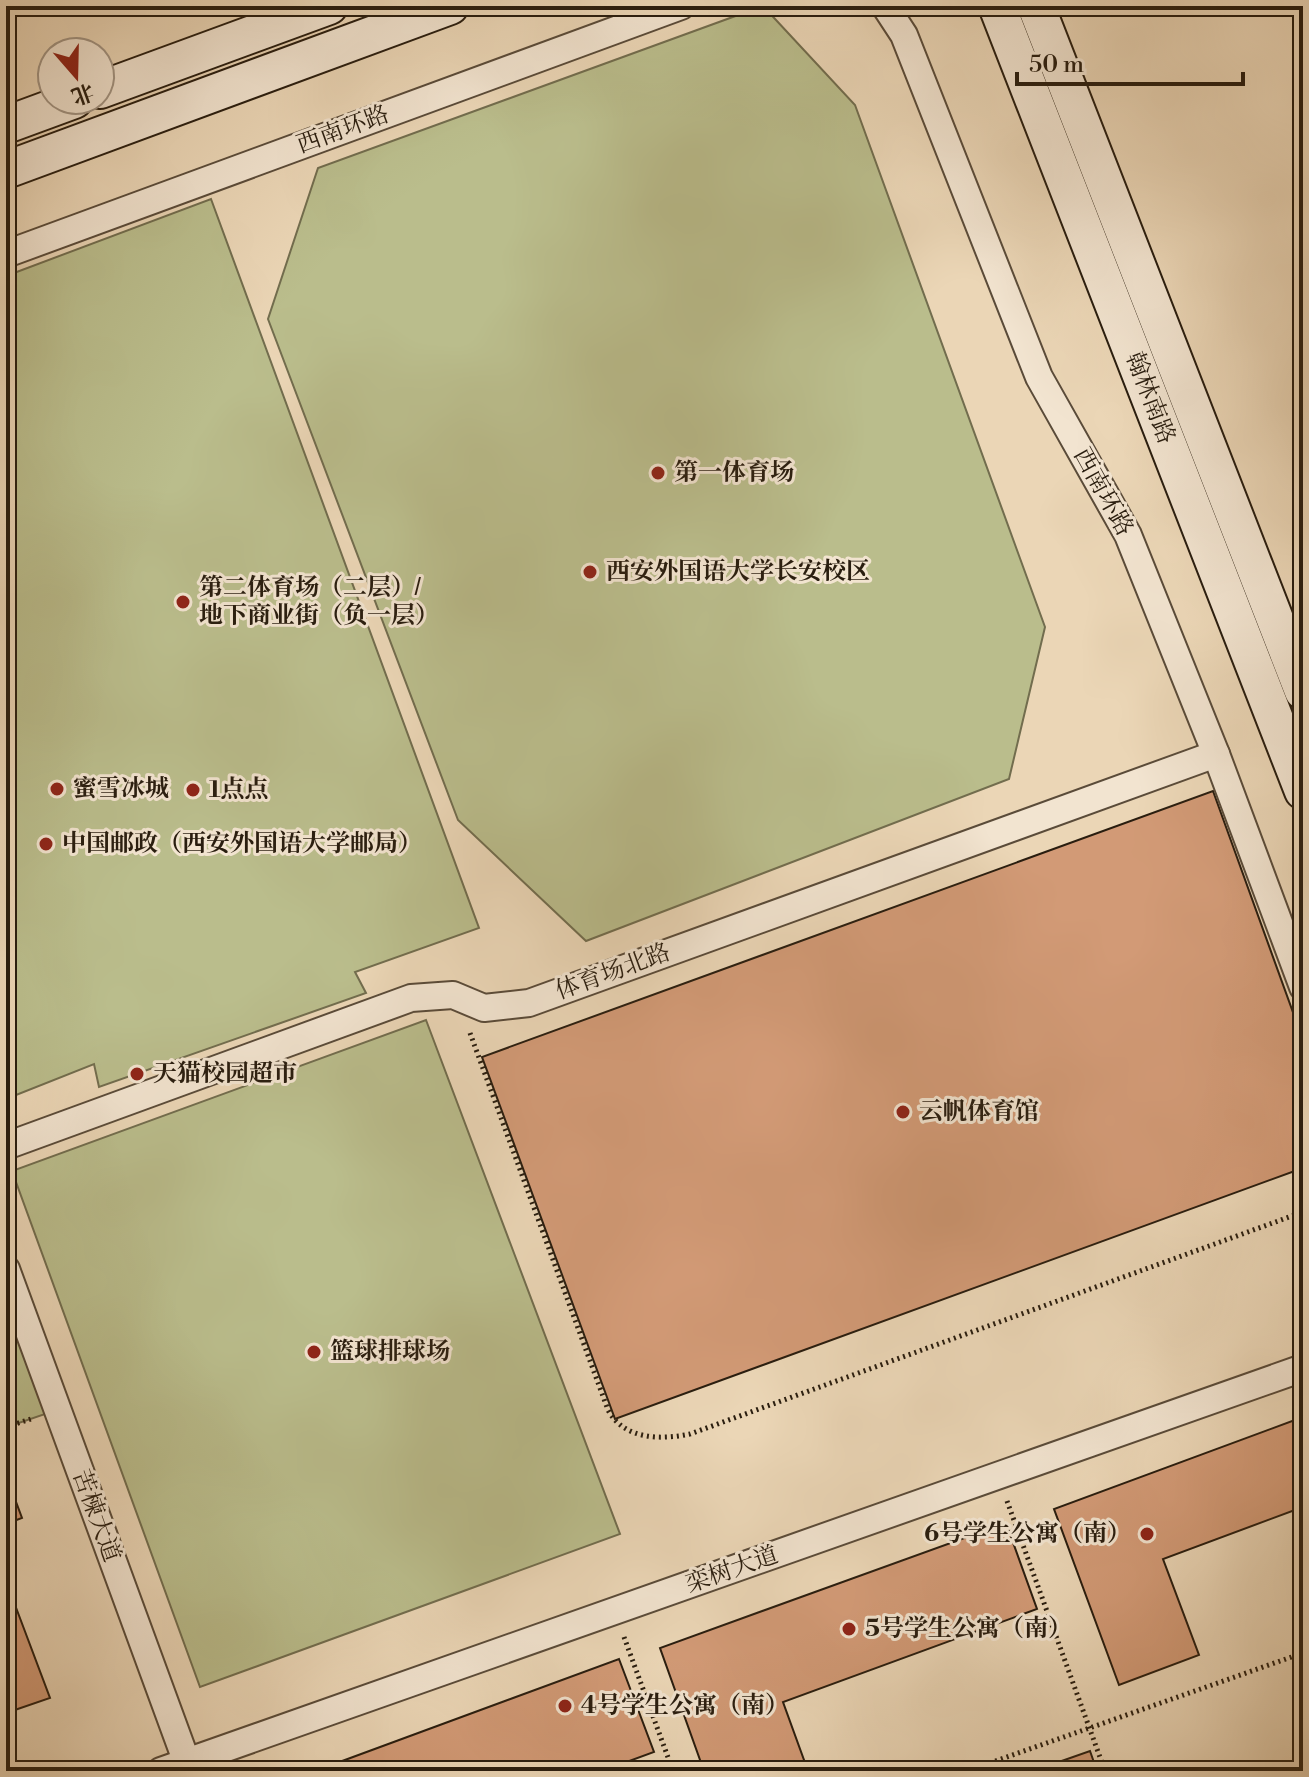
<svg xmlns="http://www.w3.org/2000/svg" width="1309" height="1777" font-family="'Libre Bodoni','Noto Serif SC',serif">
<style>
.green{fill:#babd8c;stroke:#726d4e;stroke-width:2}
.building{fill:#d29a76;stroke:#291d0f;stroke-width:2}
.lines{fill:none;stroke-linecap:round;stroke-linejoin:round}
.street-casing{stroke:#5a4b39;stroke-width:30}
.secondary-casing{stroke:#291d0f;stroke-width:40}
.path{stroke:#291d0f;stroke-width:5;stroke-dasharray:2 4;stroke-linecap:butt}
.street{stroke:#f2e4d0;stroke-width:26}
.secondary{stroke:#f2e4d0;stroke-width:36}
.poi-dot{fill:#8f2418;stroke:#f2e4d0;stroke-width:3}
.labels{text-anchor:middle;dominant-baseline:central;stroke-width:6;stroke-linejoin:round;paint-order:stroke}
.street-label{font-size:24px;fill:#291d0f;stroke:#f2e4d0}
.poi-label{font-size:24px;font-weight:bold;fill:#291d0f;stroke:#f2e4d0;text-anchor:start}
</style>
<rect width="100%" height="100%" fill="#ebd6b6"/>
<filter id="stains"><feTurbulence type="fractalNoise" baseFrequency=".0025" numOctaves="4"/><feColorMatrix values="0 0 0 0 .2 0 0 0 0 .09 0 0 0 0 .02 0 0 0 .5 -.17"/></filter>
<radialGradient id="worn" r=".72"><stop offset=".6" stop-color="#630" stop-opacity="0"/><stop offset="1" stop-color="#630" stop-opacity=".3"/></radialGradient>
<!-- green -->
<g class="green">
<polygon points="763,6 855,105 1045,627 1009,779 586,941 458,820 268,319 318,168"/>
<polygon points="211,199 479,928 355,972 366,993 99,1087 94,1064 6,1099 6,276"/>
<polygon points="426,1020 620,1534 200,1687 12,1171"/>
<polygon points="6,1270 57,1410 7,1427 6,1427"/>
</g>
<!-- building -->
<g class="building">
<polygon points="1213,791 1303,1040 1303,1168 615,1419 482,1057"/>
<polygon points="1303,1417 1303,1507 1163,1559 1199,1655 1119,1685 1054,1509"/>
<polygon points="6,1475 22,1518 6,1524"/>
<polygon points="1006,1523 1037,1609 783,1702 808,1771 704,1771 660,1648"/>
<polygon points="6,1581 50,1698 6,1713"/>
<polygon points="619,1659 654,1752 602,1771 315,1771"/>
<polygon points="1090,1751 1097,1771 1033,1771"/>
</g>
<g class="lines">
<defs>
<g id="street">
<polyline points="885,6 904,35 1039,377 1128,535 1216,754 1303,987"/>
<polyline points="6,254 681,6"/>
<polyline points="6,1146 411,998 453,995 484,1008 529,1003 1216,754"/>
<polyline points="6,1269 190,1771"/>
<polyline points="161,1771 1303,1368"/>
</g>
<g id="secondary">
<polyline points="997,6 1303,791"/>
<polyline points="1036,6 1303,691"/>
<polyline points="100,90 329,6"/>
<polyline points="6,125 74,100"/>
<polyline points="6,170 450,6"/>
</g>
</defs>
<!-- street casing -->
<use href="#street" class="street-casing"/>
<!-- secondary casing -->
<use href="#secondary" class="secondary-casing"/>
<!-- path -->
<g class="path">
<path d="M470,1033L608,1410C624,1440 661,1440 690,1434L1303,1212"/>
<polyline points="6,1427 34,1418"/>
<polyline points="1007,1501 1105,1771"/>
<polyline points="624,1637 673,1771"/>
<polyline points="967,1771 1303,1653"/>
</g>
<!-- street -->
<use href="#street" class="street"/>
<!-- secondary -->
<use href="#secondary" class="secondary"/>
</g>
<!-- markers -->
<g class="poi-dot">
<circle cx="658" cy="473" r="8"/>
<circle cx="590" cy="572" r="8"/>
<circle cx="183" cy="602" r="8"/>
<circle cx="57" cy="789" r="8"/>
<circle cx="193" cy="790" r="8"/>
<circle cx="46" cy="844" r="8"/>
<circle cx="137" cy="1074" r="8"/>
<circle cx="903" cy="1112" r="8"/>
<circle cx="314" cy="1352" r="8"/>
<circle cx="1147" cy="1534" r="8"/>
<circle cx="849" cy="1629" r="8"/>
<circle cx="565" cy="1706" r="8"/>
</g>
<g class="labels">
<!-- street labels -->
<g class="street-label">
<text transform="translate(343 130) rotate(-20)">西南环路</text>
<text transform="translate(1150 398) rotate(69)">翰林南路</text>
<text transform="translate(1103 492) rotate(61)">西南环路</text>
<text transform="translate(613 972) rotate(-20)">体育场北路</text>
<text transform="translate(96 1516) rotate(70)">苦楝大道</text>
<text transform="translate(732 1570) rotate(-19)">栾树大道</text>
</g>
<!-- poi labels -->
<g class="poi-label">
<text x="674" y="473">第一体育场</text>
<text x="606" y="572">西安外国语大学长安校区</text>
<text x="199" y="588">第二体育场（二层）/<tspan x="199" dy="28">地下商业街（负一层）</tspan></text>
<text x="73" y="789">蜜雪冰城</text>
<text x="209" y="790">1点点</text>
<text x="62" y="844">中国邮政（西安外国语大学邮局）</text>
<text x="153" y="1074">天猫校园超市</text>
<text x="919" y="1112">云帆体育馆</text>
<text x="330" y="1352">篮球排球场</text>
<text x="1131" y="1534" text-anchor="end">6号学生公寓（南）</text>
<text x="865" y="1629">5号学生公寓（南）</text>
<text x="581" y="1706">4号学生公寓（南）</text>
</g>
</g>
<!-- margin -->
<rect width="1309" height="1777" fill="none" stroke="#ebd6b6" stroke-width="32"/>
<rect x="8" y="8" width="1293" height="1761" fill="none" stroke="#291d0f" stroke-width="4"/>
<rect x="16" y="16" width="1277" height="1745" fill="none" stroke="#291d0f" stroke-width="2"/>
<!-- north arrow -->
<g transform="translate(76 76) rotate(160)"><circle r="38" fill="#f2e4d0" stroke="#a29483" stroke-width="2"/>
<path d="M0-6L14 30L0 20L-14 30Z" fill="#8f2418"/>
<text y="-12" font-size="22" font-weight="bold" text-anchor="middle" fill="#291d0f">北</text>
</g>
<!-- scale -->
<path d="M1017 72v12h226v-12" fill="none" stroke="#291d0f" stroke-width="4"/>
<text x="1029" y="72" font-size="24" fill="#291d0f" stroke="#f2e4d0" stroke-width="6" paint-order="stroke">50 m</text>
<rect width="100%" height="100%" filter="url(#stains)"/>
<rect width="100%" height="100%" fill="url(#worn)"/>
</svg>
